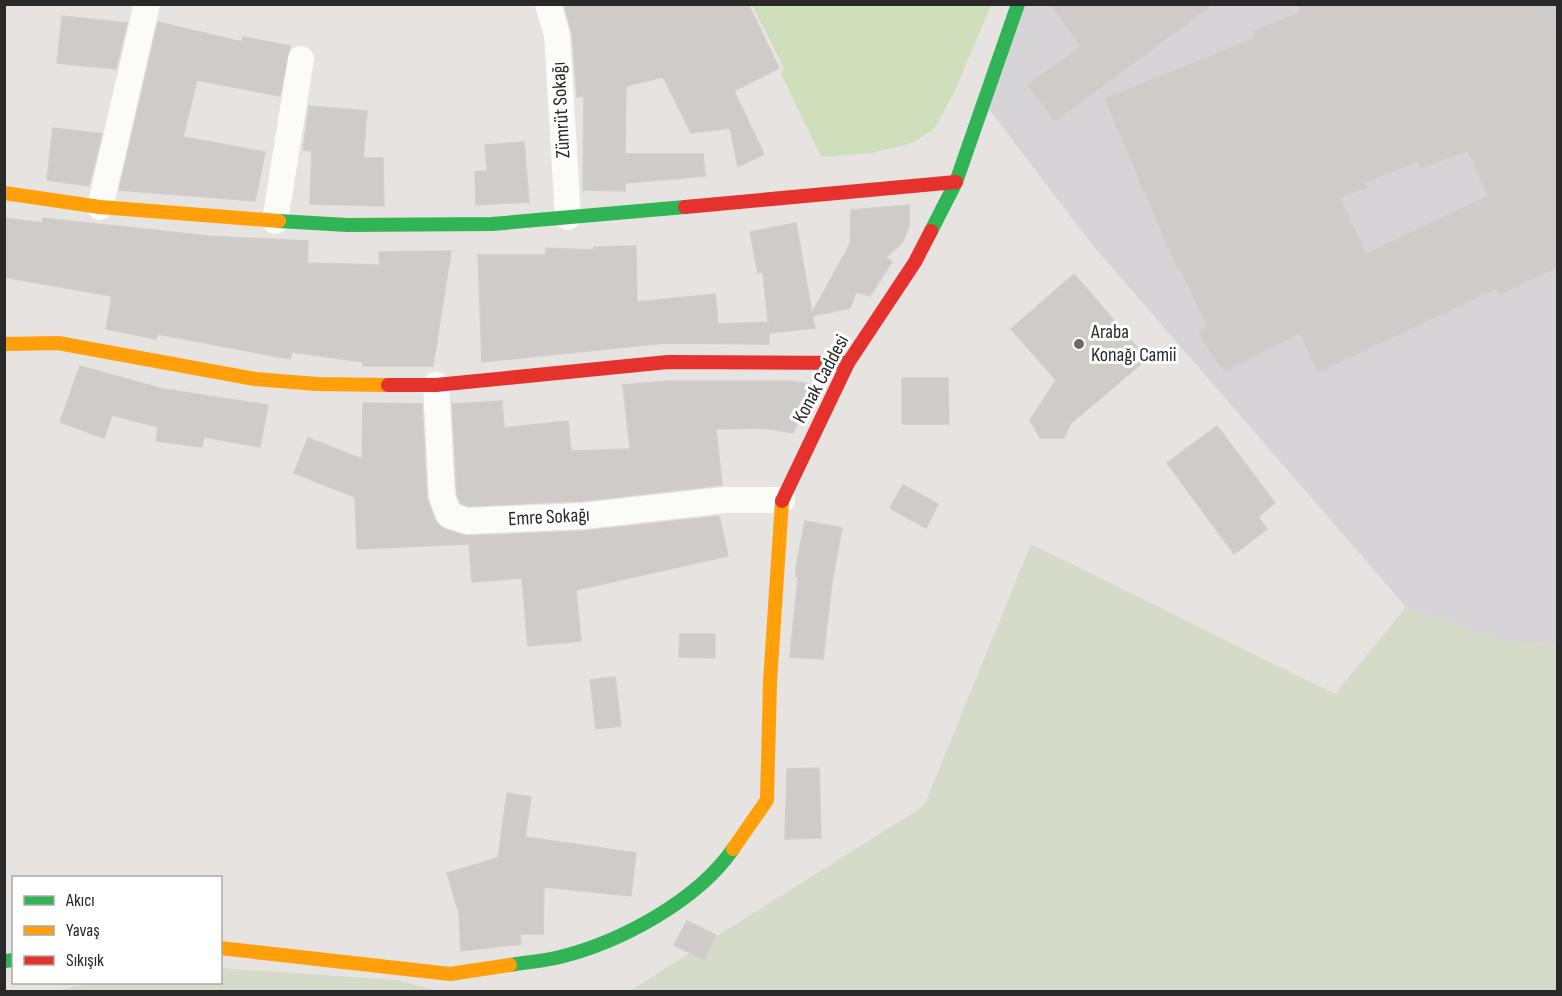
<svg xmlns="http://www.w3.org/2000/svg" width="1562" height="996" font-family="'Sofia Sans Condensed',sans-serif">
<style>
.industrial{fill:#d6d4d7}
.green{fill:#cfdfbc}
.cemetery{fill:#d6dac8}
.building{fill:#cecbc9;stroke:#d1cecc;stroke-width:1.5;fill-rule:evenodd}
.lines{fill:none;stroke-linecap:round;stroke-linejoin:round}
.street{stroke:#fbfbfa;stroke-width:26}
.fast{stroke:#30b455;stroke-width:14}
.slow{stroke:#ff9f0a;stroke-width:14}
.jam{stroke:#e5322d;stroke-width:14}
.poi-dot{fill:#6b6a69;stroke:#fff;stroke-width:2}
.labels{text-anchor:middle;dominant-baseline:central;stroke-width:6;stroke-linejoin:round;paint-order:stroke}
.street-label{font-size:20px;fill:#292929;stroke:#fff}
.poi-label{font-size:20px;fill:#292929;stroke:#fff;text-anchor:start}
</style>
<rect width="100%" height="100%" fill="#e6e3e0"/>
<!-- industrial -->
<polygon class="industrial" points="1018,5 1557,5 1557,645 1502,640 1406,607 1090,242 985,104"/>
<!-- green -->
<polygon class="green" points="752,5 991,5 954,93 934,129 912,143 872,153 821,157 781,74 784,68"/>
<!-- cemetery -->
<g class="cemetery">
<polygon points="1031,544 1335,694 1406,607 1502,640 1557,645 1557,991 628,992 924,806"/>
<polygon points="221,968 396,980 439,991 53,992 93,982 220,982"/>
</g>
<!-- building -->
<g class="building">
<polygon points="564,4 748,4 779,68 734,91 764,154 738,167 730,128 691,133 663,77 626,86 625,154 703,154 705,176 625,183 625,191 583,190 584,96 577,97 572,34"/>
<polygon points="1050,4 1213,4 1055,121 1028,85 1081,46"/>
<path d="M1297,4H1557V267L1500,294L1497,288L1318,372L1300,333L1225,371L1212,355L1199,332L1208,327L1180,269L1178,270L1105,99L1255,38L1253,32L1300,12ZM1468,151L1488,196L1366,254L1340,198L1367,187L1365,183L1417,161L1420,168Z"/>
<polygon points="62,16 127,23 116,69 57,63"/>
<polygon points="158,22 242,42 243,37 290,46 280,96 197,80 183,137 265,152 255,201 119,190"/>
<polygon points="309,106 367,111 363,158 383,158 384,206 310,204 312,151 303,150"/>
<polygon points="53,128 102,134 89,186 47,180"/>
<polygon points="524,142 529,202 476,205 475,172 487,171 485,145"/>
<polygon points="909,205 909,225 903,242 886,257 892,262 870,296 856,292 850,308 812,316 815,328 770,333 769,325 769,344 666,343 482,362 478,255 546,255 546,248 594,250 594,247 636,246 637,302 715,294 718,324 768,322 763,272 758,273 750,232 796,223 812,313 850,244 851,210"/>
<polygon points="4,218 42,223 43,218 208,236 308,241 307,263 380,265 379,252 451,251 433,366 363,366 363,362 292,352 290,359 157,334 156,339 106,329 112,296 4,277"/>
<polygon points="1074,274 1147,359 1070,424 1064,438 1040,438 1030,420 1056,380 1011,329"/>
<polygon points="80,366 163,389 268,405 260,447 204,437 202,447 156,441 158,427 112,415 104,438 60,422"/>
<polygon points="902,378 948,378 949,424 902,424"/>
<polygon points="669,381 793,381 815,385 793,433 763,428 716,429 722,485 582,501 468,506 460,503 457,494 452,404 502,401 504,428 568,421 571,451 630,449 623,385"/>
<polygon points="363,403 422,404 427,498 435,521 444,529 467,536 584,531 719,516 728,556 576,590 581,641 528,646 522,578 472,582 469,544 357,549 355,497 294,473 308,438 362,459"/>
<polygon points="1217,426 1275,503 1258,517 1267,529 1234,554 1167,463"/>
<polygon points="903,485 938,504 926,528 890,508"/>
<polygon points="805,521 842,528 832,581 823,659 790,657 798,577 796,577 796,568"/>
<polygon points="680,634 715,634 715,658 679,657"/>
<polygon points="615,677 621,726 596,729 590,680"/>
<polygon points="819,768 821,838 785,839 787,769"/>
<polygon points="507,793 531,797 525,837 636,853 631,896 544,887 543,934 520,934 521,944 461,951 459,913 447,873 498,858"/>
<polygon points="687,921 716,935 704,960 674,945"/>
</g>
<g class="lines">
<!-- street -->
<g class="street">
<polyline points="548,4 557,35 568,217"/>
<polyline points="100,207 147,4"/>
<polyline points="275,221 301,59"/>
<polyline points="436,385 442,497 449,515 466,521 583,516 725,500 782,500"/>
</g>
<!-- fast -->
<g class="fast">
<polyline points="279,221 347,225 492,224 685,207"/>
<polyline points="931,231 956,182 1018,4"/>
<polyline points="4,961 14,960"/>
<path d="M510,965C527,962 544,961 560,957C621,942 698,900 733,849"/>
</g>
<!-- slow -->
<g class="slow">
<polyline points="4,193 100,207 279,221"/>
<polyline points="4,344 58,343 255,379 317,384 388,385"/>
<polyline points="733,849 767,800 770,682 782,501"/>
<polyline points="220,948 450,974 510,965"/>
</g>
<!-- jam -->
<g class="jam">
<polyline points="685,207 956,182"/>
<polyline points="388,385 436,385 668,362 848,363"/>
<polyline points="782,501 848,363 915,262 931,231"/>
</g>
</g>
<!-- markers -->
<circle class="poi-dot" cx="1079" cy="344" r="6"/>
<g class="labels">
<!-- street labels -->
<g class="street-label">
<text transform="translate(561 110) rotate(-93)">Zümrüt Sokağı</text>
<text transform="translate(821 379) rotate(-62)">Konak Caddesi</text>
<text transform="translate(549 517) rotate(-3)">Emre Sokağı</text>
</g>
<!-- poi labels -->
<g class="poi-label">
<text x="1091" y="332">Araba<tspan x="1091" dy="23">Konağı Camii</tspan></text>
</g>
</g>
<!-- border -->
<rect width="1562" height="996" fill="none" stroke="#292929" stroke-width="12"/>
<!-- legend -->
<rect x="12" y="876" width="210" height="108" fill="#ffffff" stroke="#a9a9a9" stroke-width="1.5"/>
<rect x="24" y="896" width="30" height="9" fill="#30b455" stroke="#a9a9a9" stroke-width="1.5"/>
<text x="66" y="906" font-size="18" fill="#292929">Akıcı</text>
<rect x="24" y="926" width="30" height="9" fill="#ff9f0a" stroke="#a9a9a9" stroke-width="1.5"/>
<text x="66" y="936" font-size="18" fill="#292929">Yavaş</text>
<rect x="24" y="956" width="30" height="9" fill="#e5322d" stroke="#a9a9a9" stroke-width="1.5"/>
<text x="66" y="966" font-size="18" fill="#292929">Sıkışık</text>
</svg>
